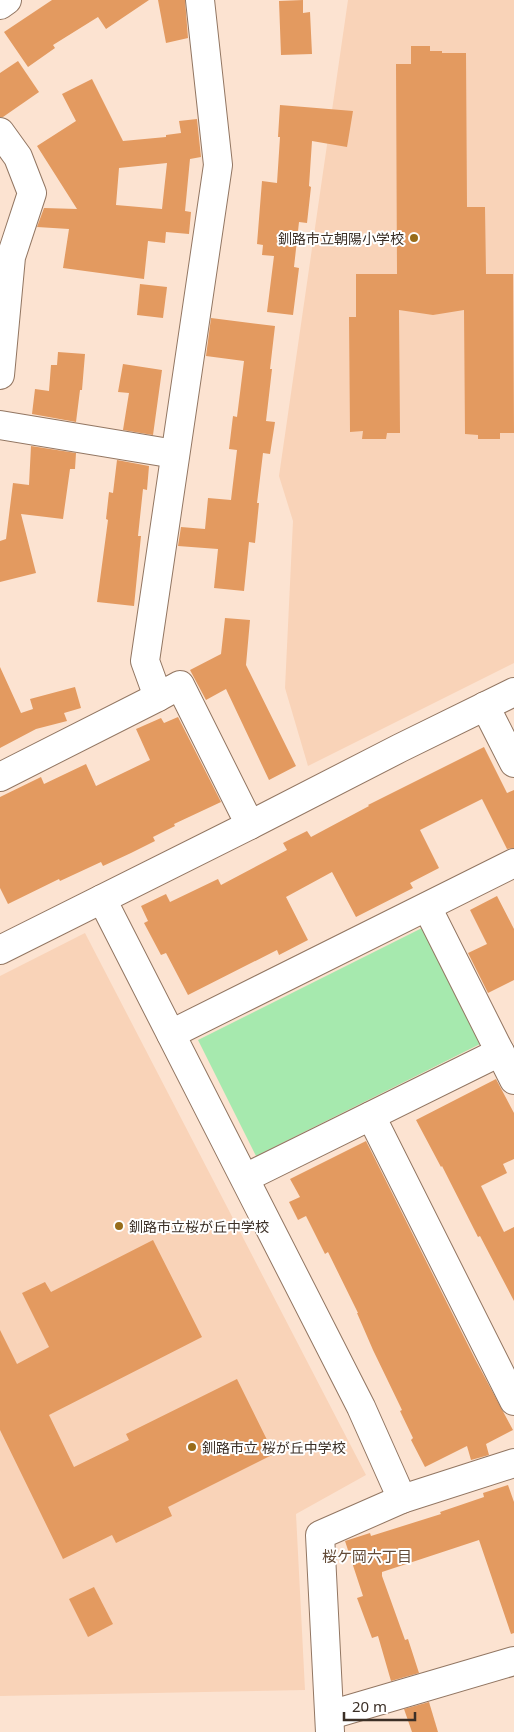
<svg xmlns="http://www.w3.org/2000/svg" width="514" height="1732" font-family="'Noto Sans','Noto Sans JP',sans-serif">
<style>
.built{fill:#f9d3b8}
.green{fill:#a6e9ae}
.building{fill:#e39a60;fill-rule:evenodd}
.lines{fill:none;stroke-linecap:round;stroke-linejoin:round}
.minor-casing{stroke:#927662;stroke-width:30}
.minor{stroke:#fff;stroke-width:28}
.poi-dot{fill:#986c1a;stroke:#fff;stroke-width:2}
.labels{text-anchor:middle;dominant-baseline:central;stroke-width:4;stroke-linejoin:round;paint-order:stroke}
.poi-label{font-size:14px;fill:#3b2f26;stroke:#fff;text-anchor:start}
.neighbourhood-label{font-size:15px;fill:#634a36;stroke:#fff}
</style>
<rect width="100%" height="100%" fill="#fce3d1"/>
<!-- built -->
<g class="built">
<polygon points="348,0 514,0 514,663 308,766 285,688 293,521 279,476"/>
<polygon points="85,933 366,1475 296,1514 305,1690 0,1696 0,976"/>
</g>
<!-- green -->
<polygon class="green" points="422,928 480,1044 256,1156 198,1040"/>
<!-- building -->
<g class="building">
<polygon points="52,0 149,0 106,29 98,17 53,45 55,48 28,67 4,32"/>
<polygon points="158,0 185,0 188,38 166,43"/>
<polygon points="303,0 303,13 310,12 312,54 281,55 279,1"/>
<polygon points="411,46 430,46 430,51 442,51 442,53 466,53 467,207 485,207 486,274 513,274 514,433 500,433 500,439 478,439 478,435 465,434 464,310 433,315 399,310 400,433 387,433 386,439 362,439 363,431 350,432 349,317 356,317 356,274 397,274 396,64 411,64"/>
<polygon points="18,61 39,92 3,117 0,117 0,73"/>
<path d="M92,79L123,141L166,137V135L181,133L179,121L197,119L201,157L190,159L185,211L191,212L189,234L166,232L165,243L148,241L144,279L63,268L69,229L37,227L44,208L77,209L37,146L76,121L62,94ZM167,163L162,209L116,205L119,168Z"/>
<polygon points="280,105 353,111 347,147 312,141 309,186 311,187 307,223 299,222 294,267 299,268 293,315 267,312 274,256 262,255 263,245 257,244 262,181 277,183 280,137 278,137"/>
<polygon points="140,284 167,287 163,318 137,315"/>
<polygon points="211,318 275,326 270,369 272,369 266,421 275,422 270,454 263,453 257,503 259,503 255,543 249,542 244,591 214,588 218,549 178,546 181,527 205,529 208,498 231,500 237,450 229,449 233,416 237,417 244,361 206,356"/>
<polygon points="58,352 85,354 82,390 80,390 76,422 32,414 35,389 49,391 51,365 57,365"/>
<polygon points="123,364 162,370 153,435 123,430 129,393 118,392"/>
<polygon points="31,446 76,453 75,469 70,469 63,519 21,514 36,573 0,582 0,541 6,539 13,483 29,485"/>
<polygon points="117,460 149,466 147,490 143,489 138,536 141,536 134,606 97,602 108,520 106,519 109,492 113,493"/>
<polygon points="225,618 250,620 246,665 296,766 269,780 226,689 206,700 190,670 221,654"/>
<polygon points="0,667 21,713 33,709 30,699 75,687 81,708 64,713 67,721 36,729 0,748"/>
<polygon points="178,717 221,802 174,824 175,826 153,837 155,841 131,853 103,866 101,862 60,881 59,879 8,904 0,888 0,797 41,777 44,784 86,764 96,786 150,760 136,729 161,718 164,723"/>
<polygon points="484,747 507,793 514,790 514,848 507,849 482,799 420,830 439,868 410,883 413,888 356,917 332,872 286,897 308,940 279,955 277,950 188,995 166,953 161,955 144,923 148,921 141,906 166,894 170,902 218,879 221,885 287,850 283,843 307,831 311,837 369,806 368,805"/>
<polygon points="497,896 514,929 514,980 488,993 468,953 487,944 470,910"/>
<polygon points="496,1079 514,1113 514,1159 503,1164 507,1173 481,1186 504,1232 514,1227 514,1301 480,1236 478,1237 442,1166 441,1167 416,1120"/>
<polygon points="366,1141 475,1359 513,1430 486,1444 489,1455 471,1460 467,1446 425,1467 411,1440 413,1438 400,1411 402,1410 373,1350 357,1313 358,1313 328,1252 325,1254 306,1216 298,1220 289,1202 300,1197 290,1179"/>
<polygon points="153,1240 202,1337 49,1415 74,1467 129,1440 126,1434 237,1379 274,1454 168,1507 172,1516 116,1543 112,1535 63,1559 0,1430 0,1330 17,1364 49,1347 22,1293 45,1282 51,1292"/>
<polygon points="508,1485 514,1502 514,1633 511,1634 479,1540 382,1572 382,1576 405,1640 408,1639 419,1673 391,1681 378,1636 372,1638 357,1598 363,1596 345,1541 370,1533 371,1536 441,1514 440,1512 484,1497 483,1493"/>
<polygon points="94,1587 113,1624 88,1637 69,1599"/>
<polygon points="429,1702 438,1732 412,1732 404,1709"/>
</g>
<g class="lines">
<defs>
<g id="minor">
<polyline points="200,0 218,165 145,661 158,697 180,685 250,825"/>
<polyline points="0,5 7,0"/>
<polyline points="0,132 18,157 32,193 11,257 0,375"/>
<polyline points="0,425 175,454"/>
<polyline points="485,706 514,763"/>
<polyline points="0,777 158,697"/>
<polyline points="102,899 361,1407 402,1499"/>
<polyline points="427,907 514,1080"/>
<polyline points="0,950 250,825 400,748 514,692"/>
<polyline points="171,1034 514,863"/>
<polyline points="371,1116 514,1401"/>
<polyline points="245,1178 500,1052"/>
<polyline points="330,1715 514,1661"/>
<polyline points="330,1732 320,1535 402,1499 514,1463"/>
</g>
</defs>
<!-- minor casing -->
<use href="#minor" class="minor-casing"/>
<!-- minor -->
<use href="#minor" class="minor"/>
</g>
<!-- markers -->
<g class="poi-dot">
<circle cx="414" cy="238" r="5"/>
<circle cx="119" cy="1226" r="5"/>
<circle cx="192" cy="1447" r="5"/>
</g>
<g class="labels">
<!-- poi labels -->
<g class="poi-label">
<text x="404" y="238" text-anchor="end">釧路市立朝陽小学校</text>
<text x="129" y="1226">釧路市立桜が丘中学校</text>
<text x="202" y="1447">釧路市立 桜が丘中学校</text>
</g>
<!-- neighbourhood labels -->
<g class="neighbourhood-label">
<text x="367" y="1556">桜ケ岡六丁目</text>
</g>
</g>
<!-- scale -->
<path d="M344 1712v8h71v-8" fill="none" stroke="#3b2f26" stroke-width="2.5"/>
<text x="352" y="1712" font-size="15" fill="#3b2f26" stroke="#ffffff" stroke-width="4" paint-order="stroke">20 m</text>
</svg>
